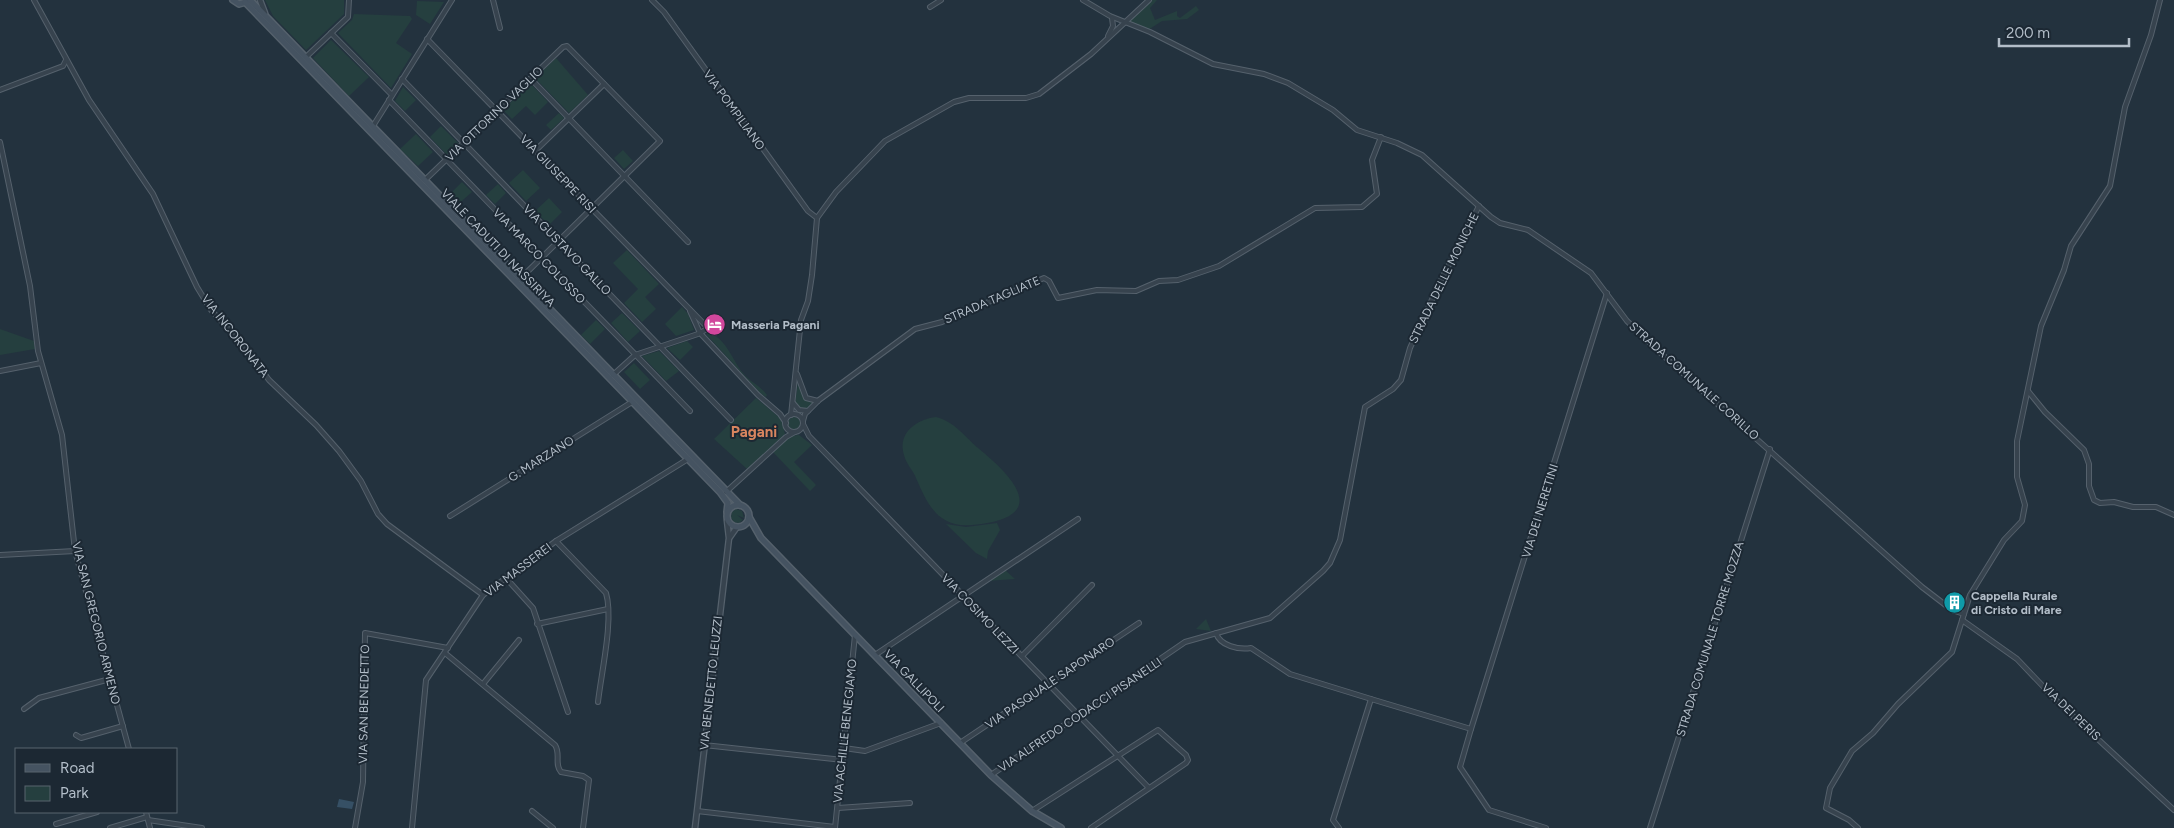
<svg xmlns="http://www.w3.org/2000/svg" width="2174" height="828" font-family="Figtree,sans-serif">
<style>
.green{fill:#253f3f}
.water{fill:#365065}
.lines{fill:none;stroke-linecap:round;stroke-linejoin:round}
.minor-casing{stroke:#55616c;stroke-width:6}
.tertiary-casing{stroke:#55616c;stroke-width:7}
.secondary-casing{stroke:#55616c;stroke-width:8}
.minor{stroke:#37434e;stroke-width:4}
.tertiary{stroke:#37434e;stroke-width:4.5}
.secondary{stroke:#455361;stroke-width:5}
.labels{text-anchor:middle;dominant-baseline:central;stroke-width:4;stroke-linejoin:round;paint-order:stroke}
.street-label{font-size:12px;fill:#b3bec9;stroke:#1c2833}
.poi-label{font-size:12px;font-weight:bold;fill:#b3bec9;stroke:#1c2833;text-anchor:start}
.quarter-label{font-size:15px;font-weight:bold;fill:#d8855f;stroke:#1c2833}
</style>
<rect width="100%" height="100%" fill="#23323e"/>
<!-- green -->
<g class="green">
<polygon points="265,0 344,0 344,14 306,50 273,16"/>
<polygon points="1151,0 1157,0 1150,8 1155,20 1177,11 1177,16 1180,18 1196,6 1199,10 1187,19 1162,21 1148,30 1130,22 1129,20"/>
<polygon points="417,1 444,2 430,24 416,15"/>
<polygon points="354,14 410,16 412,19 396,43 412,54 391,88 338,33 352,20"/>
<polygon points="331,40 369,77 349,96 313,58"/>
<polygon points="556,58 588,95 569,113 535,78"/>
<polygon points="530,83 548,102 535,115 526,106 512,119 503,110"/>
<polygon points="403,87 416,100 405,111 395,101"/>
<polygon points="559,113 564,118 551,130 546,125"/>
<polygon points="441,126 459,144 447,155 430,137"/>
<polygon points="416,134 433,152 418,166 400,149"/>
<polygon points="623,150 633,161 624,169 614,158"/>
<polygon points="523,170 540,188 526,201 509,183"/>
<polygon points="462,182 472,192 456,206 447,197"/>
<polygon points="498,184 506,193 495,204 486,195"/>
<polygon points="549,198 562,212 549,225 535,211"/>
<polygon points="627,250 659,284 645,297 656,309 642,322 624,303 638,289 613,263"/>
<polygon points="682,307 688,314 694,330 676,336 665,324"/>
<polygon points="622,313 640,331 628,342 611,323"/>
<polygon points="596,320 605,329 590,344 581,335"/>
<polygon points="0,329 34,341 35,349 0,355"/>
<path d="M710,333C728,341 732,360 743,373C750,382 761,386 767,395L766,397L761,394L706,334Z"/>
<polygon points="687,341 693,347 680,360 667,348"/>
<polygon points="659,351 679,371 666,381 642,356"/>
<polygon points="634,363 650,380 640,389 624,372"/>
<polygon points="798,382 804,399 814,403 806,409 798,408 795,404"/>
<polygon points="756,398 781,419 785,434 747,469 714,439"/>
<circle cx="794" cy="423" r="6"/>
<path d="M936,417C955,422 964,436 978,448C1016,479 1051,518 972,525C939,528 928,506 916,478C913,470 906,464 904,455C897,433 917,419 936,417Z"/>
<polygon points="799,435 812,445 794,462 816,485 810,491 773,452 789,436"/>
<polygon points="736,509 742,511 744,518 737,515 743,520 739,523 734,522 731,518 732,512"/>
<polygon points="997,523 1000,530 988,551 987,559 976,553 946,524 966,527"/>
<polygon points="1005,570 1015,579 987,581"/>
<polygon points="1206,619 1211,631 1196,629"/>
</g>
<!-- water -->
<polygon class="water" points="339,799 354,802 352,809 337,807"/>
<g class="lines">
<defs>
<g id="minor">
<polyline points="34,0 89,100 153,194 197,287 211,310 244,346 269,380 316,425 339,451 361,481 378,514 387,524 483,595"/>
<polyline points="493,0 500,28"/>
<polyline points="652,0 664,12 808,211 817,218"/>
<polyline points="1083,0 1110,16 1150,32 1213,64 1264,74 1288,83 1333,110 1357,130 1397,143 1422,155 1491,217 1500,223 1528,230 1591,273 1627,321 1666,358 1922,587 1952,610 1964,614"/>
<polyline points="930,7 941,0"/>
<polyline points="331,33 392,95"/>
<polyline points="1108,36 1113,26 1112,18"/>
<polyline points="427,39 706,326 707,329 698,334 635,355 613,375"/>
<polyline points="306,57 348,17 349,0"/>
<polyline points="402,79 731,420"/>
<polyline points="531,79 688,242"/>
<polyline points="0,90 63,66 66,60"/>
<polyline points="389,100 690,411"/>
<polyline points="373,126 452,0"/>
<polyline points="0,142 30,286 38,351 62,435 75,551 129,749"/>
<polyline points="536,150 604,84"/>
<polyline points="425,180 563,47 567,46 660,141 520,279"/>
<polyline points="690,311 700,333 758,395 780,414 786,423"/>
<polyline points="0,371 41,363"/>
<polyline points="797,374 806,398 818,401"/>
<polyline points="2028,391 2045,412 2084,450 2089,464 2089,486 2094,500 2100,503 2114,502 2133,507 2156,507 2174,515"/>
<polyline points="793,403 799,410 808,411"/>
<circle cx="794" cy="423" r="9"/>
<polyline points="791,415 801,320 808,301 812,275 817,218 836,192 885,141 954,102 969,98 1026,98 1039,94 1091,54 1149,0"/>
<polyline points="803,421 805,414 819,400 915,329 942,322 1044,278 1049,281 1058,298 1097,290 1136,291 1159,281 1178,280 1219,266 1315,208 1362,207 1377,194 1372,160 1381,137"/>
<polyline points="803,424 809,436 1148,787"/>
<polyline points="726,492 786,437 795,432"/>
<polyline points="450,516 632,402"/>
<path d="M556,541L606,593C614,619 601,674 598,702"/>
<polyline points="0,555 75,551"/>
<polyline points="505,577 533,608 568,712"/>
<polyline points="1962,620 2017,659 2058,702 2174,810"/>
<polyline points="537,624 608,609"/>
<path d="M1216,633C1220,646 1239,650 1251,648L1290,674L1371,699"/>
<path d="M445,653L555,745C561,754 554,764 561,772L583,776L589,780L583,828"/>
<polyline points="875,655 1078,519"/>
<polyline points="1022,656 1092,585"/>
<polyline points="483,684 519,640"/>
<polyline points="24,709 39,698 110,679"/>
<polyline points="1471,729 1607,293"/>
<polyline points="76,735 81,738 123,726"/>
<polyline points="960,743 1139,623"/>
<polyline points="704,745 843,760"/>
<polyline points="844,748 865,751 941,723"/>
<polyline points="991,775 1185,642 1270,618 1323,571 1330,563 1340,540 1365,407 1393,389 1401,380 1410,348 1439,284 1479,206"/>
<polyline points="838,808 910,803"/>
<polyline points="532,811 553,828"/>
<polyline points="697,811 835,827"/>
<polyline points="1032,811 1158,730 1186,755 1188,760 1186,763 1091,828"/>
<polyline points="146,812 150,828"/>
<polyline points="148,820 202,828"/>
<polyline points="56,824 97,812"/>
<polyline points="110,828 147,817"/>
<polyline points="355,828 363,782 365,633 448,648"/>
<polyline points="412,828 426,680 483,595 556,541 688,459"/>
<polyline points="835,828 855,635"/>
<polyline points="1339,828 1333,820 1371,699 1471,729 1460,767 1489,810 1546,828"/>
<polyline points="1650,828 1770,449"/>
<polyline points="1858,828 1849,820 1826,808 1830,788 1852,751 1873,733 1898,704 1952,652 1970,595 2004,540 2022,521 2025,505 2017,477 2017,441 2041,326 2064,270 2071,246 2110,186 2125,107 2151,35 2160,0"/>
</g>
<g id="tertiary">
<polyline points="260,0 265,13"/>
<polyline points="730,537 737,527"/>
<polyline points="695,828 729,538 727,521"/>
</g>
<g id="secondary">
<polyline points="233,0 239,4 246,2"/>
<polyline points="250,0 740,505"/>
<polyline points="245,2 720,492 728,503 727,512"/>
<circle cx="738" cy="516" r="11"/>
<polyline points="749,517 761,538 991,775 1032,811 1061,828"/>
</g>
</defs>
<!-- minor casing -->
<use href="#minor" class="minor-casing"/>
<!-- tertiary casing -->
<use href="#tertiary" class="tertiary-casing"/>
<!-- secondary casing -->
<use href="#secondary" class="secondary-casing"/>
<!-- minor -->
<use href="#minor" class="minor"/>
<!-- tertiary -->
<use href="#tertiary" class="tertiary"/>
<!-- secondary -->
<use href="#secondary" class="secondary"/>
</g>
<!-- icons -->
<defs>
<symbol id="hotel-disc" viewBox="-11 -11 22 22"><circle r="9.5" fill="#d1479c" stroke="#1c2833"/><path d="M-6-4.5h1.5V1H6V5H4.5V3h-9V5H-6ZM-4 0a1.8 1.8 0 1 1 3.6 0ZM.5 0V-2.5h3Q6-2.5 6 0Z" fill="#fff"/></symbol>
<symbol id="building-disc" viewBox="-11 -11 22 22"><circle r="9.5" fill="#0f9aa8" stroke="#1c2833"/><path d="M-4-6H4V6H1V3H-1V6H-4ZM-2.5-4.3h1.7v1.8h-1.7ZM.8-4.3h1.7v1.8H.8ZM-2.5-1h1.7V.8h-1.7ZM.8-1h1.7V.8H.8Z" fill="#fff"/></symbol>
</defs>
<g fill-rule="evenodd">
<use href="#hotel-disc" x="702" y="312" width="25" height="25"/>
<use href="#building-disc" x="1942" y="590" width="25" height="25"/>
</g>
<g class="labels">
<!-- street labels -->
<g class="street-label">
<text transform="translate(734 110) rotate(54)">VIA POMPILIANO</text>
<text transform="translate(494 114) rotate(-44)">VIA OTTORINO VAGLIO</text>
<text transform="translate(558 174) rotate(46)">VIA GIUSEPPE RISI</text>
<text transform="translate(498 248) rotate(46)">VIALE CADUTI DI NASSIRIYA</text>
<text transform="translate(567 250) rotate(46)">VIA GUSTAVO GALLO</text>
<text transform="translate(539 256) rotate(46)">VIA MARCO COLOSSO</text>
<text transform="translate(1444 278) rotate(-64)">STRADA DELLE MONICHE</text>
<text transform="translate(992 300) rotate(-23)">STRADA TAGLIATE</text>
<text transform="translate(235 336) rotate(52)">VIA INCORONATA</text>
<text transform="translate(1694 381) rotate(42)">STRADA COMUNALE CORILLO</text>
<text transform="translate(541 459) rotate(-32)">G. MARZANO</text>
<text transform="translate(1540 511) rotate(-73)">VIA DEI NERETINI</text>
<text transform="translate(518 570) rotate(-37)">VIA MASSEREI</text>
<text transform="translate(980 614) rotate(46)">VIA COSIMO LEZZI</text>
<text transform="translate(96 623) rotate(76)">VIA SAN GREGORIO ARMENO</text>
<text transform="translate(1710 639) rotate(-73)">STRADA COMUNALE TORRE MOZZA</text>
<text transform="translate(914 681) rotate(46)">VIA GALLIPOLI</text>
<text transform="translate(711 683) rotate(-84)">VIA BENEDETTO LEUZZI</text>
<text transform="translate(1050 683) rotate(-34)">VIA PASQUALE SAPONARO</text>
<text transform="translate(364 704) rotate(-89)">VIA SAN BENEDETTO</text>
<text transform="translate(2071 712) rotate(44)">VIA DEI PERIS</text>
<text transform="translate(1080 715) rotate(-34)">VIA ALFREDO CODACCI PISANELLI</text>
<text transform="translate(845 731) rotate(-84)">VIA ACHILLE BENEGIAMO</text>
</g>
<!-- poi labels -->
<g class="poi-label">
<text x="731" y="325">Masseria Pagani</text>
<text x="1971" y="596">Cappella Rurale<tspan x="1971" dy="14">di Cristo di Mare</tspan></text>
</g>
<!-- quarter labels -->
<g class="quarter-label">
<text x="754" y="432">Pagani</text>
</g>
</g>
<!-- legend -->
<rect x="15" y="748" width="162" height="65" fill="#1c2833" stroke="#58646f"/>
<rect x="25" y="764" width="25" height="8" fill="#455361" stroke="#58646f"/>
<text x="60" y="773" font-size="15" fill="#b3bec9">Road</text>
<rect x="25" y="786" width="25" height="15" fill="#253f3f" stroke="#58646f"/>
<text x="60" y="798" font-size="15" fill="#b3bec9">Park</text>
<!-- scale -->
<path d="M1999 38v8h130v-8" fill="none" stroke="#b3bec9" stroke-width="2.5"/>
<text x="2006" y="38" font-size="15" fill="#b3bec9" stroke="#1c2833" stroke-width="4" paint-order="stroke">200 m</text>
</svg>
